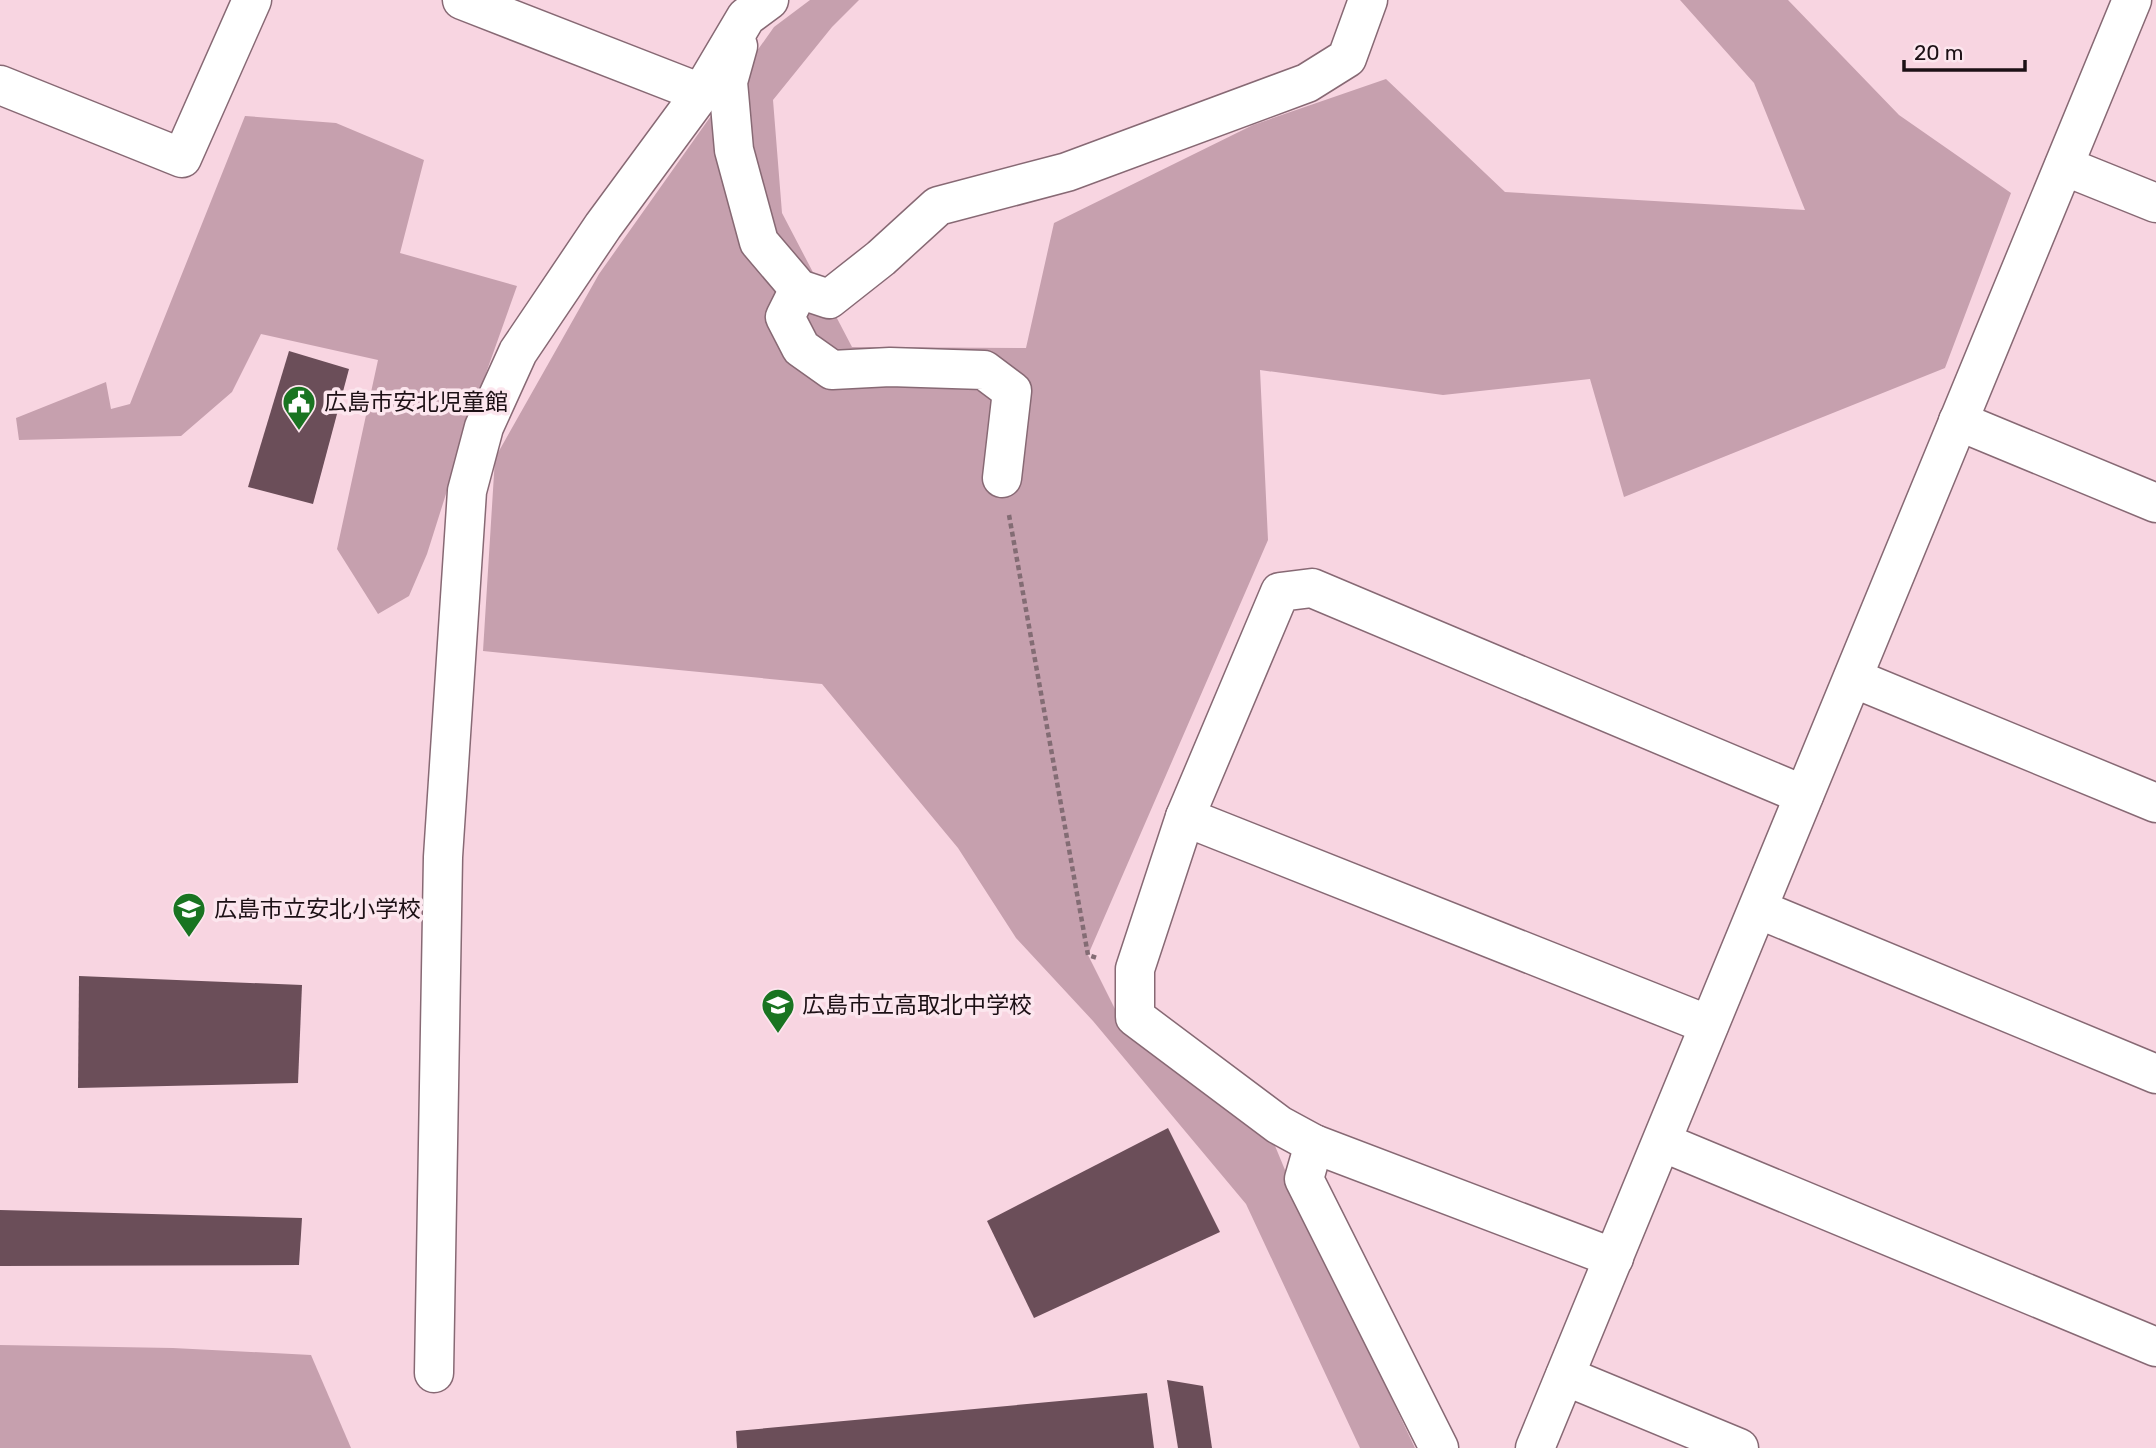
<svg xmlns="http://www.w3.org/2000/svg" width="2156" height="1448" font-family="Rubik,'Noto Sans JP',sans-serif">
<style>
.green{fill:#c6a0ae}
.building{fill:#6b4e59}
.lines{fill:none;stroke-linecap:round;stroke-linejoin:round}
.street-casing{stroke:#876974;stroke-width:41}
.path{stroke:#836c74;stroke-width:4.5;stroke-dasharray:5 3.5;stroke-linecap:butt}
.street{stroke:#fff;stroke-width:38}
.labels{text-anchor:middle;dominant-baseline:central;stroke-width:7;stroke-linejoin:round;paint-order:stroke}
.poi-label{font-size:23px;fill:#1c1015;stroke:#fce6ee;text-anchor:start}
</style>
<rect width="100%" height="100%" fill="#f8d5e1"/>
<!-- green -->
<g class="green">
<polygon points="810,0 859,0 832,27 773,100 782,213 852,347 1026,348 1054,223 1253,125 1386,79 1505,192 1805,210 1754,83 1680,0 1788,0 1899,115 2011,193 1945,368 1624,497 1590,379 1443,395 1260,370 1268,540 1088,955 1117,1013 1273,1141 1297,1199 1415,1448 1360,1448 1246,1204 1093,1021 1016,938 958,848 822,684 483,651 495,458 599,274 774,27"/>
<polygon points="245,116 336,123 424,160 400,253 517,286 470,418 427,554 409,596 378,614 337,549 378,360 261,334 232,392 181,436 19,440 16,418 106,382 111,409 130,404"/>
<polygon points="0,1345 173,1348 311,1355 351,1448 0,1448"/>
</g>
<!-- building -->
<g class="building">
<polygon points="289,351 349,369 313,504 248,487"/>
<polygon points="79,976 302,985 298,1083 78,1088"/>
<polygon points="1168,1128 1220,1232 1034,1318 987,1221"/>
<polygon points="0,1210 302,1218 299,1265 0,1266"/>
<polygon points="1167,1380 1203,1386 1212,1448 1178,1448"/>
<polygon points="1147,1393 1154,1448 737,1448 736,1431"/>
</g>
<g class="lines">
<defs>
<g id="street">
<polyline points="462,0 701,93"/>
<polyline points="738,46 728,82 734,150 759,242 799,289 829,299 881,258 938,206 1067,172 1307,83 1347,58 1368,0"/>
<polyline points="0,85 182,158 252,0"/>
<polyline points="2064,166 2156,203"/>
<polyline points="799,289 785,317 801,348 832,370 890,367 984,370 1012,391 1002,478"/>
<polyline points="1958,421 2156,503"/>
<polyline points="1853,678 2156,803"/>
<polyline points="1185,817 1709,1025"/>
<polyline points="1758,909 2156,1074"/>
<polyline points="1662,1142 2156,1347"/>
<polyline points="1314,1144 1304,1179 1439,1448"/>
<polyline points="1614,1258 1314,1144 1279,1125 1135,1017 1135,969 1185,817 1280,592 1312,588 1804,795"/>
<polyline points="434,1373 443,857 467,491 484,427 518,352 603,226 701,93 746,17 769,0"/>
<polyline points="1565,1376 1739,1448"/>
<polyline points="1535,1448 2132,0"/>
</g>
</defs>
<!-- street casing -->
<use href="#street" class="street-casing"/>
<!-- path -->
<polyline class="path" points="1009,515 1088,955 1097,958"/>
<!-- street -->
<use href="#street" class="street"/>
</g>
<!-- icons -->
<defs>
<symbol id="civic-pin" viewBox="-11 -11 22 30"><path d="M0 17L-7.5 6A9.5 9.5 0 1 1 7.5 6Z" fill="#197421" stroke="#fce6ee"/><path d="M-.6-6.5H3V-4.5H.6V-3L4-1V1h2V6H-6V1h2V-1L-.6-3ZM-1.2 2.5V6h2.4V2.5Z" fill="#fff"/></symbol>
<symbol id="school-pin" viewBox="-11 -11 22 30"><path d="M0 17L-7.5 6A9.5 9.5 0 1 1 7.5 6Z" fill="#197421" stroke="#fce6ee"/><path d="M0-5L7-2L0 1L-7-2ZM-4 1L0 2.5L4 1V4Q0 6-4 4Z" fill="#fff"/></symbol>
</defs>
<g fill-rule="evenodd">
<use href="#civic-pin" x="280" y="383" width="38" height="52"/>
<use href="#school-pin" x="170" y="890" width="38" height="52"/>
<use href="#school-pin" x="759" y="986" width="38" height="52"/>
</g>
<g class="labels">
<!-- poi labels -->
<g class="poi-label">
<text x="324" y="402">広島市安北児童館</text>
<text x="214" y="909">広島市立安北小学校</text>
<text x="802" y="1005">広島市立高取北中学校</text>
</g>
</g>
<!-- scale -->
<path d="M1904 60v10h121v-10" fill="none" stroke="#1c1015" stroke-width="3.5"/>
<text x="1914" y="60" font-size="21" fill="#1c1015" stroke="#fce6ee" stroke-width="5" paint-order="stroke">20 m</text>
</svg>
